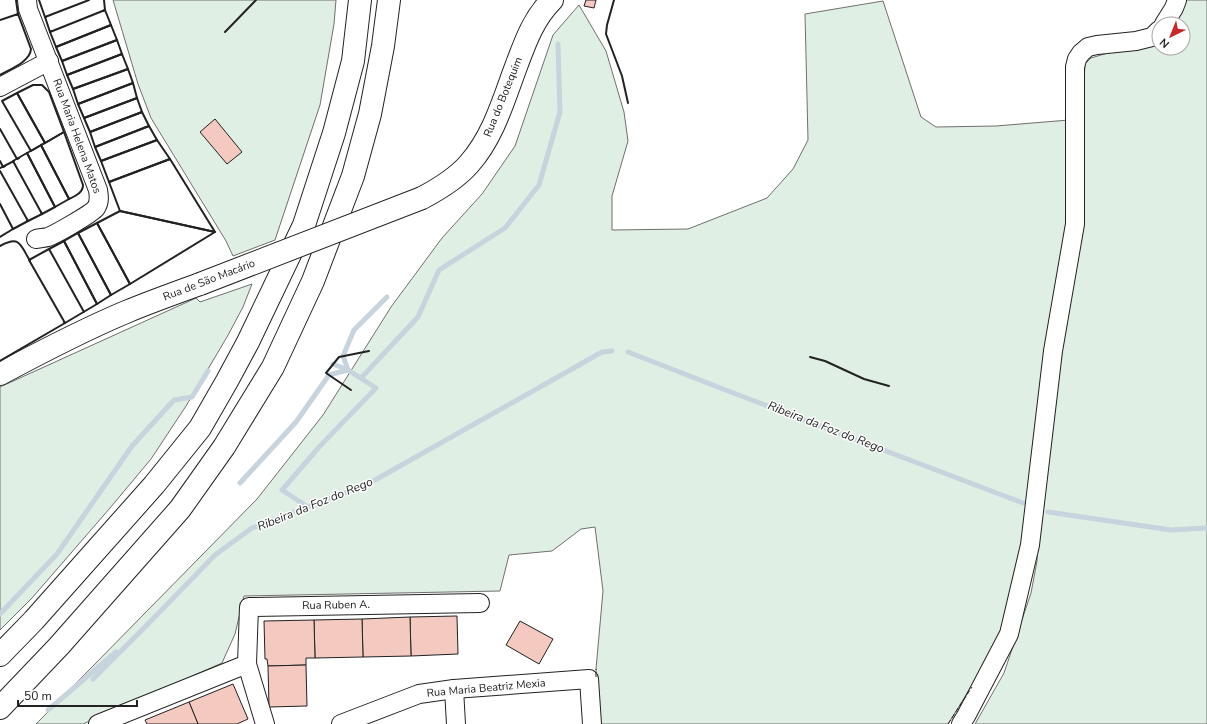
<svg xmlns="http://www.w3.org/2000/svg" width="1207" height="724" font-family="'Nunito Sans',sans-serif">
<style>
.green{fill:#e0efe3;stroke:#6f6f6f}
.lines{fill:none;stroke-linecap:round;stroke-linejoin:round}
.stream{stroke:#c7d3dd;stroke-width:5}
.building{fill:#f3c9c0;stroke:#222}
.minor-casing{stroke:#222;stroke-width:20}
.major-casing{stroke:#222;stroke-width:24}
.highway-casing{stroke:#222;stroke-width:24}
.minor{stroke:#fff;stroke-width:18}
.major{stroke:#fff;stroke-width:22}
.highway{stroke:#fff;stroke-width:22}
.major-bridge-casing{stroke:#222;stroke-width:24;stroke-linecap:butt}
.major-bridge{stroke:#fff;stroke-width:22}
.fence{stroke:#222;stroke-width:1;stroke-dasharray:5 2;stroke-linecap:butt}
.wall{stroke:#222;stroke-width:2}
.labels{text-anchor:middle;dominant-baseline:central;stroke-width:3;stroke-linejoin:round;paint-order:stroke}
.street-label{font-size:11px;fill:#222;stroke:#fff}
.water-label{font-size:12px;font-style:italic;fill:#222;stroke:#fff}
</style>
<rect width="100%" height="100%" fill="#fff"/>
<!-- green -->
<g class="green">
<polygon points="113,0 336,0 334,24 320,105 275,240 233,256 226,241 151,118 138,84"/>
<polygon points="1179,0 1207,0 1207,724 975,724 1004,673 1031,593 1037,561 1045,434 1081,144 1085,64 1091,58 1121,49 1159,34 1159,48 1183,48 1183,24 1166,24"/>
<polygon points="883,1 921,117 936,127 996,126 1069,120 1070,220 1024,535 999,642 948,724 600,724 596,685 596,669 603,591 595,527 581,529 552,551 509,555 500,591 244,596 235,634 222,663 83,724 36,724 257,499 323,415 391,307 442,238 482,194 515,146 553,35 579,5 606,51 624,112 628,141 612,196 612,230 688,229 767,198 793,169 808,140 805,14"/>
<polygon points="252,284 243,307 227,337 186,406 151,459 110,508 32,598 0,630 0,387 196,298 200,302"/>
</g>
<g class="lines">
<!-- stream -->
<g class="stream">
<polyline points="628,352 723,389 1023,503"/>
<polyline points="333,364 348,370"/>
<polyline points="348,370 343,356 354,330 387,297"/>
<polyline points="361,378 418,317 439,270 505,228 539,185 560,112 558,44"/>
<polyline points="240,483 296,422 329,375 348,370 376,388 320,446 282,490 308,507"/>
<polyline points="1048,512 1171,530 1207,528"/>
<polyline points="0,614 57,554 132,446 174,400 192,397 208,371"/>
<polyline points="93,679 147,625 215,555 252,528 368,484 602,352 612,351"/>
<polyline points="48,710 116,652"/>
</g>
</g>
<!-- building -->
<g class="building">
<polygon points="586,0 596,0 594,8 584,6"/>
<polygon points="215,119 242,152 227,164 200,132"/>
<polygon points="457,616 458,654 411,656 410,617"/>
<polygon points="410,617 411,656 363,657 362,619"/>
<polygon points="362,619 363,657 315,658 314,620"/>
<polygon points="314,620 315,658 306,658 306,665 268,666 267,659 265,659 264,621"/>
<polygon points="520,621 553,639 539,664 506,645"/>
<polygon points="306,665 307,706 269,707 268,666"/>
<polygon points="233,684 248,719 237,724 198,724 189,702"/>
<polygon points="189,702 198,724 147,724 145,720"/>
</g>
<g class="lines">
<defs>
<g id="minor">
<path d="M27,0L28,9L98,190C99,196 100,202 96,208C91,214 56,234 48,237C44,238 40,238 36,239"/>
<polyline points="1164,24 1174,8 1177,0"/>
<polyline points="0,87 49,61"/>
<polyline points="454,689 456,724"/>
<polyline points="98,724 247,664"/>
<polyline points="265,724 247,664 249,607 480,603"/>
<polyline points="341,724 419,694 454,689 589,679 592,724"/>
<polyline points="961,724 966,716 1009,634 1030,545 1053,351 1075,224 1075,67 1077,59 1081,53 1088,47 1097,45 1136,41 1152,37 1159,30"/>
</g>
<g id="major">
<path d="M422,198C439,189 456,179 469,164C494,136 504,98 517,64C526,40 534,18 552,0"/>
<path d="M0,374C41,352 83,330 126,312C150,302 175,293 200,284"/>
</g>
<g id="highway">
<polyline points="0,655 34,620 154,485 200,428 227,381 248,342 304,225 334,133 353,61 360,0"/>
<polyline points="0,708 59,646 180,509 224,447 273,367 313,281 353,176 370,114 383,46 389,0"/>
</g>
</defs>
<!-- minor casing -->
<use href="#minor" class="minor-casing"/>
<!-- major casing -->
<use href="#major" class="major-casing"/>
<!-- highway casing -->
<use href="#highway" class="highway-casing"/>
<!-- minor -->
<use href="#minor" class="minor"/>
<!-- major -->
<use href="#major" class="major"/>
<!-- highway -->
<use href="#highway" class="highway"/>
<defs>
<polyline id="major-bridge" points="200,284 422,198"/>
</defs>
<!-- major-bridge casing -->
<use href="#major-bridge" class="major-bridge-casing"/>
<!-- major-bridge -->
<use href="#major-bridge" class="major-bridge"/>
<!-- fence -->
<g class="fence">
<polyline points="596,677 596,669"/>
<polyline points="948,724 972,687"/>
</g>
<!-- wall -->
<g class="wall">
<polyline points="16,0 18,14 17,15"/>
<polyline points="39,0 45,17 46,17"/>
<polyline points="614,0 607,25 606,34 622,76 628,103"/>
<polygon points="105,10 111,25 56,47 50,32"/>
<polyline points="103,11 105,10 104,0"/>
<path d="M0,20L18,14L31,49C30,62 10,69 0,75"/>
<polygon points="111,25 117,40 62,61 56,47"/>
<polyline points="51,31 50,32 45,17 89,0"/>
<polyline points="225,32 256,0"/>
<polygon points="117,40 122,54 67,75 62,61"/>
<polygon points="122,54 128,69 73,89 67,75"/>
<polygon points="128,69 133,83 78,104 73,89"/>
<polygon points="133,83 137,98 84,118 78,104"/>
<polygon points="33,85 42,85 49,92 64,132 45,143 17,93"/>
<polygon points="137,98 142,112 90,132 84,118"/>
<polygon points="142,112 149,126 95,147 90,132"/>
<polygon points="149,126 157,140 101,161 95,147"/>
<polyline points="0,129 17,159 19,158"/>
<polygon points="157,140 170,159 109,182 101,161"/>
<path d="M45,143L41,145L69,199C75,196 83,193 83,185L64,132L31,151L2,101L17,93L45,143"/>
<polygon points="41,145 69,199 55,207 27,153"/>
<polygon points="27,153 55,207 42,214 13,161"/>
<polygon points="170,159 215,232 120,211 109,182"/>
<polyline points="0,161 3,167 5,166"/>
<polyline points="0,168 14,161"/>
<polyline points="0,171 28,221 42,214 41,212"/>
<polyline points="0,204 13,229 28,221 27,220"/>
<polygon points="120,211 215,232 130,284 97,223"/>
<polygon points="97,223 130,284 111,295 78,233"/>
<polygon points="78,233 111,295 97,304 64,241"/>
<polyline points="0,237 13,229"/>
<path d="M0,246C20,235 20,244 30,261"/>
<polyline points="84,312 49,249 29,260 65,323 97,304 64,241 49,249 84,312"/>
<polyline points="810,357 825,361 864,379 889,386"/>
<polyline points="0,361 65,323 64,322"/>
<polyline points="351,390 326,373 339,357 369,351"/>
</g>
</g>
<g class="labels">
<!-- street labels -->
<g class="street-label">
<text transform="translate(503 97) rotate(-68)">Rua do Botequim</text>
<text transform="translate(77 136) rotate(70)">Rua Maria Helena Matos</text>
<text transform="translate(209 280) rotate(-21)">Rua de São Macário</text>
<text transform="translate(336 605) rotate(-1)">Rua Ruben A.</text>
<text transform="translate(486 688) rotate(-5)">Rua Maria Beatriz Mexia</text>
</g>
<!-- water labels -->
<g class="water-label">
<text transform="translate(826 427) rotate(21)">Ribeira da Foz do Rego</text>
<text transform="translate(315 504) rotate(-22)">Ribeira da Foz do Rego</text>
</g>
</g>
<!-- north arrow -->
<g transform="translate(1171 36) rotate(223)"><circle r="19" fill="#ffffff" stroke="#a7a7a7"/>
<path d="M0-3L7 15L0 10L-7 15Z" fill="#c62828"/>
<text y="-6" font-size="11" font-weight="bold" text-anchor="middle" fill="#222222">N</text>
</g>
<!-- scale -->
<path d="M18 700v6h119v-6" fill="none" stroke="#222222" stroke-width="2"/>
<text x="24" y="700" font-size="12" fill="#222222" stroke="#ffffff" stroke-width="3" paint-order="stroke">50 m</text>
</svg>
